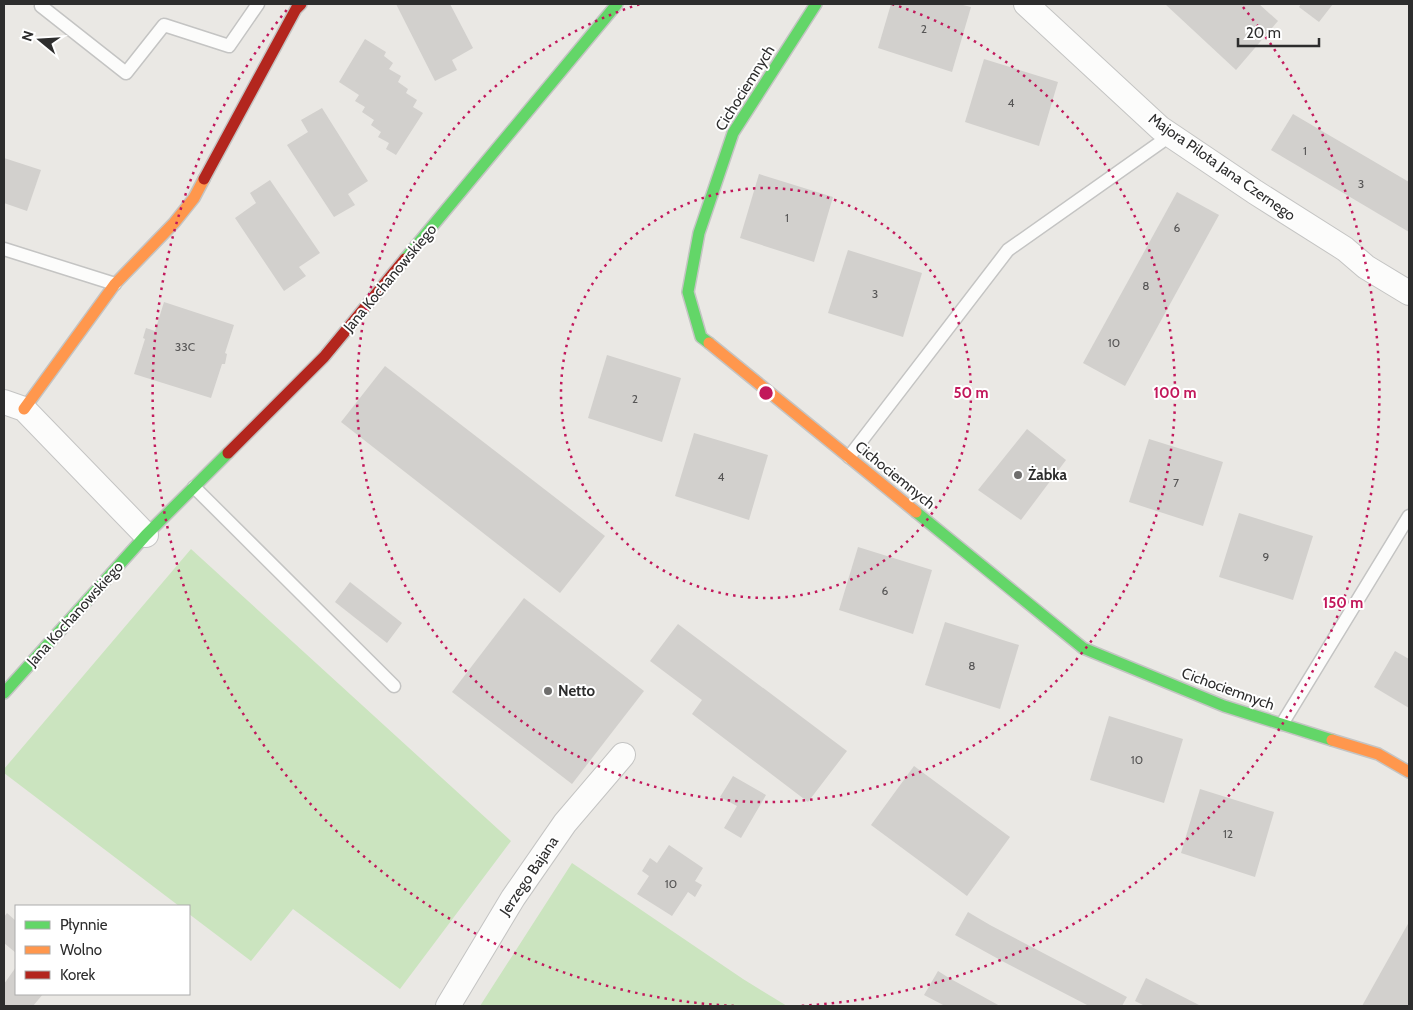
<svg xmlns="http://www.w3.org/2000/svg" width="1413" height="1010" font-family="Cabin,sans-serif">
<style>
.green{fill:#cbe4bf}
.building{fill:#d2d0cd}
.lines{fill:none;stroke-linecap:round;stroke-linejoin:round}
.lane-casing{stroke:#c4c4c3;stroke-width:15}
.street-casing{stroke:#c4c4c3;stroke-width:26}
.fast-casing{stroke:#c4c4c3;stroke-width:14}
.slow-casing{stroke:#c4c4c3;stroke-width:14}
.jam-casing{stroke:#c4c4c3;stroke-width:14}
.lane{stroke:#fcfcfb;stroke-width:12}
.street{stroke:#fcfcfb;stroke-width:24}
.fast{stroke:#63d668;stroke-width:11}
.slow{stroke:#ff974d;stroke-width:11}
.jam{stroke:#b3261e;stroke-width:11}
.ring{fill:none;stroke:#c2185b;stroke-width:2.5;stroke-dasharray:2.5 5}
.poi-dot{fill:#6f6e6d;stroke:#fff;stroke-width:2}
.labels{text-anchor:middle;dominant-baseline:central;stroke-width:4;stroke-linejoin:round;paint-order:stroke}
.number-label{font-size:12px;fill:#575656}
.street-label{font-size:15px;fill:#2d2d2d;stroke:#fff}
.poi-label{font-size:15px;font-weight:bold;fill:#2d2d2d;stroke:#fff;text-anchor:start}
.centre{fill:#c2185b;stroke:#fff;stroke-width:2.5}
.ring-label{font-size:15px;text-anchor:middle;font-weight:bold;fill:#c2185b;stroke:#fff;stroke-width:4;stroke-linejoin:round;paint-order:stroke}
</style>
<rect width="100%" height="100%" fill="#eae8e4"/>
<!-- green -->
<g class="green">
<polygon points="191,549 511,841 400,989 293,909 251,961 189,914 189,906 179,906 4,773 4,769"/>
<polygon points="572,863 743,979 787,1006 480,1006"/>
</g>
<!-- building -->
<g class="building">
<polygon points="396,4 450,4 473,48 452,60 457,70 435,81"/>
<polygon points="891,4 959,4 971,7 952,72 878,48"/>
<polygon points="1165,4 1259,4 1278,21 1236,70"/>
<polygon points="1301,4 1333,4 1319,22 1299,7"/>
<polygon points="365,39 386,52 384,56 393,63 389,69 401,76 398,82 408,89 406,93 417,100 413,107 423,113 396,155 386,149 389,143 378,137 381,132 371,125 374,120 362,112 365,107 355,101 359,95 339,82"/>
<polygon points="984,59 1058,82 1039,146 965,122"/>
<polygon points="322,108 368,181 348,194 355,205 334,217 287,145 308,132 301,120"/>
<polygon points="1293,114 1409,182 1409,232 1271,150"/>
<polygon points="4,158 41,170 27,211 4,203"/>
<polygon points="759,174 833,197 814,262 740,238"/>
<polygon points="270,180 320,253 299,267 306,276 284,291 235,218 256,203 250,193"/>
<polygon points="1177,192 1219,215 1125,386 1083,363"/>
<polygon points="848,250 922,273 903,337 828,313"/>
<polygon points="164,302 234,325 225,353 227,354 225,364 222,364 211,398 134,374 145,339 143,338 146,328 155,331"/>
<polygon points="607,355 681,378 662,442 588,418"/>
<polygon points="385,366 605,536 560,593 341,422"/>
<polygon points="1027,429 1066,460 1021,520 978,490"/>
<polygon points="694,433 768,455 749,520 675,496"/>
<polygon points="1149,439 1223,462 1203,526 1129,502"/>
<polygon points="1239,513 1313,536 1293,600 1219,577"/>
<polygon points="858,547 932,570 913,634 839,610"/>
<polygon points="350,582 402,623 387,643 335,602"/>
<polygon points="524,598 644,691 572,784 452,692"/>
<polygon points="945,622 1019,645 1000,709 925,685"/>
<polygon points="678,624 847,751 808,802 692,714 702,700 650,661"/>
<polygon points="1395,651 1409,659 1409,708 1374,687"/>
<polygon points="1109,716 1183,739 1164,803 1090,780"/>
<polygon points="914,766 1010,837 967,896 871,825"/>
<polygon points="733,776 766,795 741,838 724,828 737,806 720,797"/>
<polygon points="1200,789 1274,812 1255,877 1181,853"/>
<polygon points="669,845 703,868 695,881 702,885 695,897 688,892 672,916 637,894 649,876 642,871 650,858 657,863"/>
<polygon points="968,912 990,925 1127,997 1122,1006 1089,1006 1002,961 955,935"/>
<polygon points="7,913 16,921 16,953 4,943 4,917"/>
<polygon points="1409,922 1409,1006 1362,1006"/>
<polygon points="16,967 16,994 43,994 33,1006 4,1006 4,984"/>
<polygon points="938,971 949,978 1000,1006 945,1006 924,995"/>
<polygon points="1146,978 1201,1006 1145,1006 1135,1001"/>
</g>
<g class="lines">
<defs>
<g id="lane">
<polyline points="41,6 126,73 164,25 229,46 258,4"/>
<polyline points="4,249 115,284"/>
<polyline points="849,457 1008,250 1171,135"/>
<polyline points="194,487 394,686"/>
<polyline points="1282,724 1409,516"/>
</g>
<g id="street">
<polyline points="1026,4 1160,128 1255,192 1345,249 1366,267 1409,293"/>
<polyline points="4,402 24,409 146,535"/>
<polyline points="448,1006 513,898 565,823 623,755"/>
</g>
<g id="fast">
<polyline points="405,259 617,4"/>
<polyline points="709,343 701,337 688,292 699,233 733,133 816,4"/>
<polyline points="916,512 1083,648 1224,706 1332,740"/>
<polyline points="4,693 146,535 228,453"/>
</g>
<g id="slow">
<polyline points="709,343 916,512"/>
<polyline points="24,409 115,284 174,223 194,198 204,179"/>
<polyline points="1332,740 1378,754 1409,772"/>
</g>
<g id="jam">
<polyline points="204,179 296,9 301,4"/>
<polyline points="228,453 324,357 405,259"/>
</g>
</defs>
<!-- lane casing -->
<use href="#lane" class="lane-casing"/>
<!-- street casing -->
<use href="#street" class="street-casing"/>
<!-- fast casing -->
<use href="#fast" class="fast-casing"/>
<!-- slow casing -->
<use href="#slow" class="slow-casing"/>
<!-- jam casing -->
<use href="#jam" class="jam-casing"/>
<!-- lane -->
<use href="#lane" class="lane"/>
<!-- street -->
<use href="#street" class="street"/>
<!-- fast -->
<use href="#fast" class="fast"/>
<!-- slow -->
<use href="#slow" class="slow"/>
<!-- jam -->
<use href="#jam" class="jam"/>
</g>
<!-- distance rings -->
<g class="ring">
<circle cx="766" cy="393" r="205"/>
<path d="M892 4A409 409 0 1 1 640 4"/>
<path d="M734 1006A614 614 0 0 1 289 7M1243 7A614 614 0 0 1 798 1006"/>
</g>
<!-- markers -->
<g class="poi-dot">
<circle cx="1018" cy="475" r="5"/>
<circle cx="548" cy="691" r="5"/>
</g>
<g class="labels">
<!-- number labels -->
<g class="number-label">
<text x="924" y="28">2</text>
<text x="1011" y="102">4</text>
<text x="1305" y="150">1</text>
<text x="1361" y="183">3</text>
<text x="787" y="217">1</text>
<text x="1177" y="227">6</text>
<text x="1146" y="285">8</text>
<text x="875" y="293">3</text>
<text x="1114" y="342">10</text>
<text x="185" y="346">33C</text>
<text x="635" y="398">2</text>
<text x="721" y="476">4</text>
<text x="1176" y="482">7</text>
<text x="1266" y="556">9</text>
<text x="885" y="590">6</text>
<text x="972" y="665">8</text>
<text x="1137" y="759">10</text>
<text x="1228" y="833">12</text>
<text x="671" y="883">10</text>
</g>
<!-- street labels -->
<g class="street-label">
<text transform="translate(745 88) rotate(-58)">Cichociemnych</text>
<text transform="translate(1222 167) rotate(35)">Majora Pilota Jana Czernego</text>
<text transform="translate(390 278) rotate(-50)">Jana Kochanowskiego</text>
<text transform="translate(895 475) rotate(39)">Cichociemnych</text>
<text transform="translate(75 614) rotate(-48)">Jana Kochanowskiego</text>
<text transform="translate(1228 689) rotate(20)">Cichociemnych</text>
<text transform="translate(529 876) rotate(-56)">Jerzego Bajana</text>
</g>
<!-- poi labels -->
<g class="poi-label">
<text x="1028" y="475">Żabka</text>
<text x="558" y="691">Netto</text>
</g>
</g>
<circle cx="766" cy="393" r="8" class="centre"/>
<g class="ring-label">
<text x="971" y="398">50 m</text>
<text x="1175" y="398">100 m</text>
<text x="1343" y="608">150 m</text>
</g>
<!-- border -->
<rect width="1413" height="1010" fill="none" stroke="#2d2d2d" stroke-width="10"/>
<!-- legend -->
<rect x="15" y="905" width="175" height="90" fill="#ffffff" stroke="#ababab"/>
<rect x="25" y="921" width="25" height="8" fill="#63d668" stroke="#ababab"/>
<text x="60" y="930" font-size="15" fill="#2d2d2d">Płynnie</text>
<rect x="25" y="946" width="25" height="8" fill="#ff974d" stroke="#ababab"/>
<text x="60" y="955" font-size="15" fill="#2d2d2d">Wolno</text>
<rect x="25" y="971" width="25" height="8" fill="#b3261e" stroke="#ababab"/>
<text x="60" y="980" font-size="15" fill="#2d2d2d">Korek</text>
<!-- north arrow -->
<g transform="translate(40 40) rotate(288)" stroke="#ffffff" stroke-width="4" paint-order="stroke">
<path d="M0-4L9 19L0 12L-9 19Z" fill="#2d2d2d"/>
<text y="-8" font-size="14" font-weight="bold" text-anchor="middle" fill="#2d2d2d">N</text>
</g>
<!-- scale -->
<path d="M1238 38v8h81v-8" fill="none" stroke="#2d2d2d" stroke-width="2.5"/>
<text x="1246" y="38" font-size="15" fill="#2d2d2d" stroke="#ffffff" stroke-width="4" paint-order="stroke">20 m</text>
</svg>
